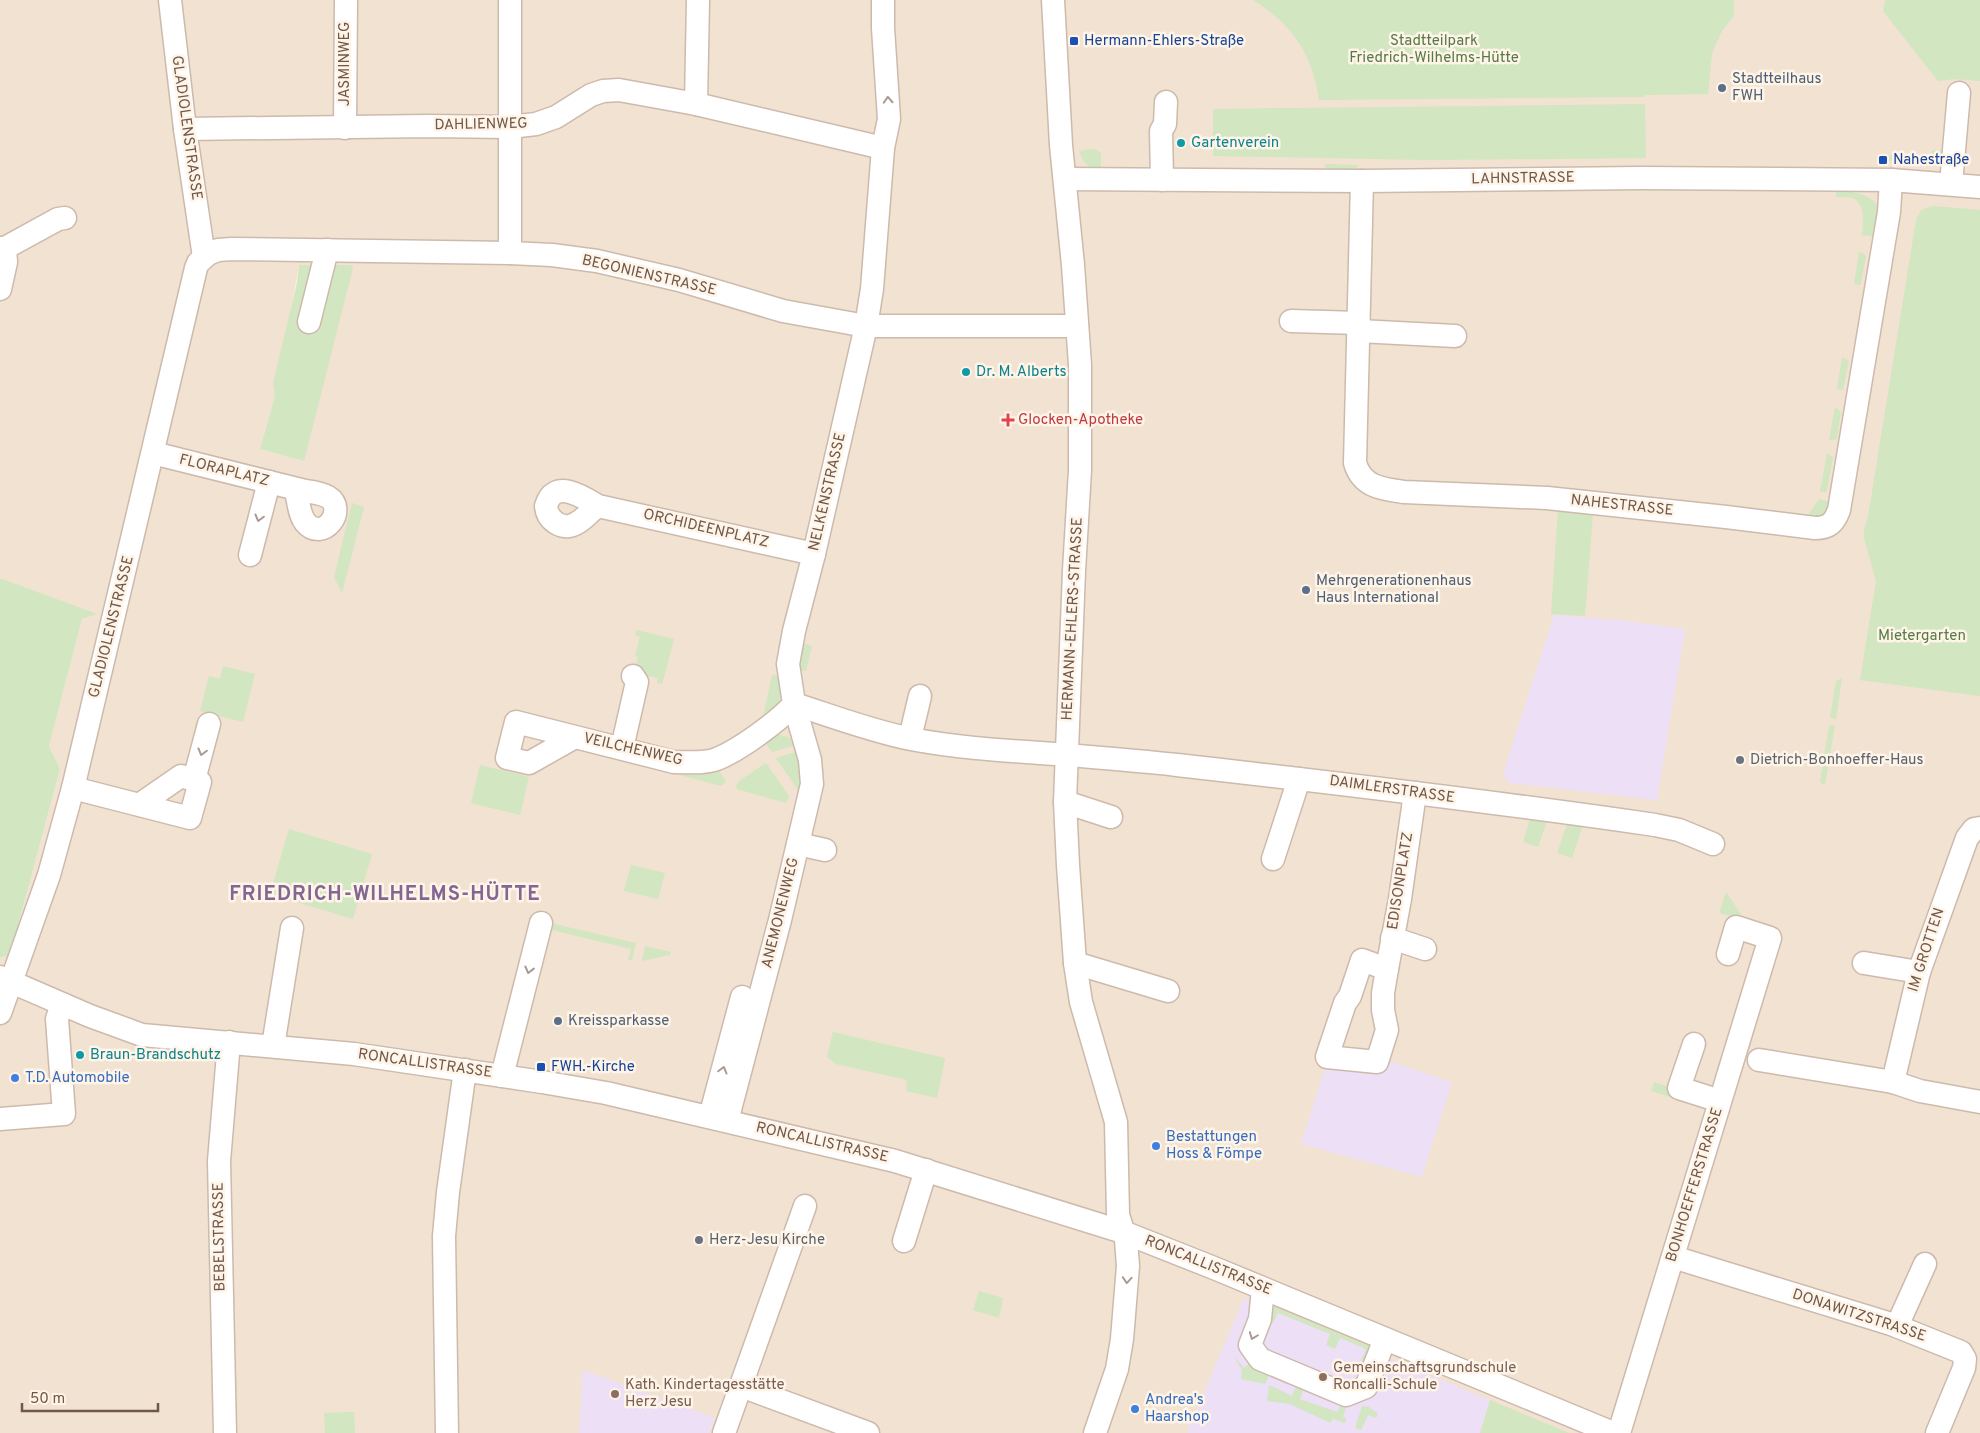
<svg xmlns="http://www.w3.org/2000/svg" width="1980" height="1433" font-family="Overpass,sans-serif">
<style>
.residential{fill:#f1e2d1;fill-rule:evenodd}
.education{fill:#eddff6}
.green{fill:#d1e6c1}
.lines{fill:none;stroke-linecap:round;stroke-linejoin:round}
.minor-casing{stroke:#cdbaac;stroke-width:25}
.minor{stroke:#fff;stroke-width:22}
.oneway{stroke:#a99a92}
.transit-dot{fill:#1a4fb4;stroke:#fef4e7;stroke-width:2}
.service-dot{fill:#5c6f8a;stroke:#fef4e7;stroke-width:2}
.culture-dot{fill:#0f9aa8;stroke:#fef4e7;stroke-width:2}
.health-dot{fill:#e0444e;stroke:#fef4e7;stroke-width:2}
.worship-dot{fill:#6b7280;stroke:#fef4e7;stroke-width:2}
.shop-dot{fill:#3f7fe0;stroke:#fef4e7;stroke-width:2}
.education-dot{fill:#8d6e63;stroke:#fef4e7;stroke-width:2}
.labels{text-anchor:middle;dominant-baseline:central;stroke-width:5;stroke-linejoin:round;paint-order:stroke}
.transit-label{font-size:15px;fill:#164399;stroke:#fef4e7;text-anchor:start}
.park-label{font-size:15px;fill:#567a46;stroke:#fef4e7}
.street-label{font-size:15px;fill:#70574a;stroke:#fef4e7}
.service-label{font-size:15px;fill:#4e5e75;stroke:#fef4e7;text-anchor:start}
.culture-label{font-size:15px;fill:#0d838f;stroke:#fef4e7;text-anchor:start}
.health-label{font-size:15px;fill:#be3a42;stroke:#fef4e7;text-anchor:start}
.worship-label{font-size:15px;fill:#5b616d;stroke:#fef4e7;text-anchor:start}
.shop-label{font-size:15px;fill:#366cbe;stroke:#fef4e7;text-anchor:start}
.education-label{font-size:15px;fill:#785e54;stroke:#fef4e7;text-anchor:start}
.district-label{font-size:20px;font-weight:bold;letter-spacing:1px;fill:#836693;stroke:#fef4e7}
</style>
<rect width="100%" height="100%" fill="#faf0e2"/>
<!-- residential -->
<path class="residential" d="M0,0H1980V1433H0V958H3L17,938V929L60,769L49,746L82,619L96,614L0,578ZM299,265L304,461L260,449L275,396Z"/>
<!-- education -->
<g class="education">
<polygon points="1554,615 1620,620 1685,629 1657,800 1509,783 1503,774"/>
<polygon points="1388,1061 1452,1082 1422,1177 1301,1144 1327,1062"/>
<polygon points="1244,1298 1490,1400 1480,1433 1187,1433"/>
<polygon points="583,1370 715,1418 709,1433 579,1433"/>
</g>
<!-- green -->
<g class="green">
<path d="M1253,0H1734V16L1722,31L1712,53L1708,94L1646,95L1644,97L1319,100C1313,55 1292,24 1253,0Z"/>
<polygon points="1885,0 1980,0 1980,81 1955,79 1938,81 1883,11"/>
<polygon points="1645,104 1646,158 1430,160 1213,156 1213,109"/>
<path d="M1095,149L1101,153V172C1089,169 1083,163 1079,151Z"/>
<polygon points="1932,150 1945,151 1945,162 1889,161 1890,155 1931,155"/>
<polygon points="1324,164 1358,165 1354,171 1327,170"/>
<path d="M1836,191C1854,191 1879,194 1881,217C1881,223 1878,231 1876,237L1862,235C1863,225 1866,204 1853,198C1848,197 1841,197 1836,197Z"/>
<polygon points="1933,206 1980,210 1980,696 1860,680 1876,581 1864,538 1864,529 1868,517 1916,220 1921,210"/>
<polygon points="1859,252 1863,253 1866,256 1861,283 1860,285 1854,284"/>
<polygon points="299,265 351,265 353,268 304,461 260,449 275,396 273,383 297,283"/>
<polygon points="1842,357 1849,361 1843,390 1837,389"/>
<polygon points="1835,407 1841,412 1837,438 1835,440 1829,440"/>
<polygon points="1827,453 1833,457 1827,490 1826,492 1820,492"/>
<polygon points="1819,499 1829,502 1830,509 1821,517 1808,520 1809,514"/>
<polygon points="352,503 364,507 342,593 334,577"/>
<polygon points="1558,510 1593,513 1585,616 1551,614"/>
<polygon points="0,578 97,614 82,619 49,746 60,769 17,929 18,938 11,954 0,958"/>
<polygon points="637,630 674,639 662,684 657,683 658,678 642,675 636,664 638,657 635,656 640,637 635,635"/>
<polygon points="798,642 812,646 806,671 794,669"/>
<polygon points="223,666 255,674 243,722 200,711 209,676 220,679"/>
<path d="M772,675L779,676C782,700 782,703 763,717Z"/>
<polygon points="1842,678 1836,719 1830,718 1836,681"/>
<polygon points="1835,725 1825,785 1822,784 1820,781 1829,726"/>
<polygon points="776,734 788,737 797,745 772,752 763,739"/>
<polygon points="799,751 805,776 798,796 798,790 776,758"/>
<polygon points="766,763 789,796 786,803 737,789 736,786 739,781"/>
<polygon points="480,765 529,777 520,815 471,803"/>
<polygon points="718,769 726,782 721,786 680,775 703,775"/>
<polygon points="1530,819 1547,821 1538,847 1523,842"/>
<polygon points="1567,824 1583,825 1572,858 1557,853"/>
<polygon points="289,829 372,854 353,919 270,894"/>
<polygon points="631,865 665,873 658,899 624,891"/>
<polygon points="1726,892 1742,916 1741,919 1719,913"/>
<polygon points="546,922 636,943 632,960 628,960 631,949 552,930 548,943 541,941"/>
<polygon points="645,946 671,952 670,955 642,961"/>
<polygon points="833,1032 945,1058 937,1098 906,1091 907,1080 836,1064 827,1057"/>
<polygon points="1654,1082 1669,1087 1668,1091 1696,1100 1694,1104 1651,1091"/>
<polygon points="979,1291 1003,1298 999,1318 973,1310"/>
<polygon points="1270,1305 1374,1348 1367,1363 1361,1361 1366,1349 1340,1338 1335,1349 1326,1345 1330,1334 1278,1313 1273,1323 1270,1322"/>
<polygon points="1233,1355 1244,1368 1251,1362 1270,1373 1265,1384 1241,1379 1242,1370"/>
<polygon points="1297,1384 1304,1387 1300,1399 1337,1412 1342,1402 1347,1404 1343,1417 1346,1419 1345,1423 1333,1419 1330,1423 1290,1404 1267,1401 1269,1385 1292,1396"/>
<polygon points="1490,1400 1569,1433 1480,1433"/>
<polygon points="1362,1406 1369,1407 1378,1414 1376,1418 1368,1415 1361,1430 1355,1428"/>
<polygon points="354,1412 355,1433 325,1433 324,1413"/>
</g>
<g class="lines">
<defs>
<g id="minor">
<polyline points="170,0 185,129 204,257"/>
<polyline points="510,0 510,253"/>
<polyline points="1053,0 1061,145 1073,265 1080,365 1080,470 1074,571 1065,802 1068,865 1075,963 1081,1002 1116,1122 1118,1215 1126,1240 1128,1266 1122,1339 1117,1369 1095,1433"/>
<polyline points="696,104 698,0"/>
<polyline points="345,128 346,0"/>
<polyline points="185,129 428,126 510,127 536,124 556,117 591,95 603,91 619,90 696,104 883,148"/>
<polyline points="1065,179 1362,181 1641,178 1891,180 1980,187"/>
<polyline points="1162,180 1161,131 1165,124 1166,102"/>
<path d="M1362,181L1355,463C1362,487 1382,489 1404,492L1547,498L1726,517L1815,528C1829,528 1834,523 1839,510L1889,212L1891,180"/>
<polyline points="1951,184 1959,93"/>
<polyline points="0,248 5,248 58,219 65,218"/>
<polyline points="0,289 6,262 5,248"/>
<polyline points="1291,321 1359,323"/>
<polyline points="309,322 327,250"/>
<polyline points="1359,331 1455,336"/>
<path d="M153,453L305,491C312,492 321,493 328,497C348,509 323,544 305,522C298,513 299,499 295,489"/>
<path d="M598,506C590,511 584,520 575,524C562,531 547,520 546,506C554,478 582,496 598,506L814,554"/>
<polyline points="250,555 269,482"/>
<path d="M794,704C832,716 871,731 911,739C963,749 1015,751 1068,755C1104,758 1141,761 1177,765C1337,783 1496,802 1655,825L1679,830L1713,844"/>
<path d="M575,737L529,763L507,758L516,722L674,762C687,762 703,764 717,759C739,750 778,722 794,704"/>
<polyline points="910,738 920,696"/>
<polyline points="622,748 637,682 633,676"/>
<polyline points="194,780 209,724"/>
<polyline points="73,788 190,818 200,782 181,776 139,805"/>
<polyline points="1065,802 1111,817"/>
<polyline points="798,844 825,850"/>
<polyline points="1273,859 1299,779"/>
<polyline points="1392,938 1425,949"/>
<polygon points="1362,960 1387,969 1383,993 1383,1010 1387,1030 1377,1062 1327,1057 1345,1003 1350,996"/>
<polyline points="1075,963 1168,991"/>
<polyline points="1864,963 1919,972"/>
<polyline points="1387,969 1400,899 1415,793"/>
<polyline points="0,977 90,1016 142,1035 354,1054 542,1082 606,1093 895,1161 1123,1232 1214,1268 1613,1433"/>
<polyline points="0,1013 49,875 73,788 196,268 198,263 208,254 218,250 232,249 510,253 552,255 597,261 679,280 783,311 866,326 1077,326"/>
<polyline points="1694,1044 1679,1088 1720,1101"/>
<polyline points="273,1046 292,928"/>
<polyline points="1759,1060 1893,1082 1920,1091 1980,1102"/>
<polyline points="502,1076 541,923"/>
<polyline points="1893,1082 1919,972 1967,838 1974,829 1980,828"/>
<polyline points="710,1117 742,997"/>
<polyline points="0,1119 64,1114 57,1019 62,1004"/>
<polyline points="727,1121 780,920 812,784 810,760 794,704 788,664 794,631 814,554 866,326 872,289 883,148 889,119 883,28 883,0"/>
<polyline points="904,1241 926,1170"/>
<polyline points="1673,1257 1891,1324 1961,1352 1965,1359 1964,1368 1937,1433"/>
<polyline points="1263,1289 1260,1319 1250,1345 1260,1359 1346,1395 1366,1387 1385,1339"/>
<polyline points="1897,1326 1925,1264"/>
<polyline points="741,1386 868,1433"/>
<polyline points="225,1433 219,1161 229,1042"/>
<polyline points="447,1433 444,1236 448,1192 465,1070"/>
<polyline points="724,1433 805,1206"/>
<polyline points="1619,1433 1770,938 1736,927 1728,954"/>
</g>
</defs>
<!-- minor casing -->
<use href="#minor" class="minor-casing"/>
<!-- minor -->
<use href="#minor" class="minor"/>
</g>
<!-- one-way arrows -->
<defs><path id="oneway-chevron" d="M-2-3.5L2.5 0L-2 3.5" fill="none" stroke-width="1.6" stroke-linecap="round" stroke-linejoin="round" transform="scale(1.25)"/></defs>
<g class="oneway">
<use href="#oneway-chevron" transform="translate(888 100) rotate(-93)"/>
<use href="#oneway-chevron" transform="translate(259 518) rotate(105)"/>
<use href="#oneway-chevron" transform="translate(202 752) rotate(105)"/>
<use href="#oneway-chevron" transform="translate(529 970) rotate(104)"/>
<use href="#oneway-chevron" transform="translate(723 1070) rotate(-75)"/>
<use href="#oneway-chevron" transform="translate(1127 1280) rotate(94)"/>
<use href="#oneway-chevron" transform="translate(1253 1336) rotate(111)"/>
</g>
<!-- markers -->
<g class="transit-dot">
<rect x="1069" y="36" width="10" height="10" rx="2.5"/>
<rect x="1878" y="155" width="10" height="10" rx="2.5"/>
<rect x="536" y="1062" width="10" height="10" rx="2.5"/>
</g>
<g class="service-dot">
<circle cx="1722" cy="88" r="5"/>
<circle cx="1306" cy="590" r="5"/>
<circle cx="558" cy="1021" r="5"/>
</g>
<g class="culture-dot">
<circle cx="1181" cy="143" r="5"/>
<circle cx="966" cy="372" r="5"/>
<circle cx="80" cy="1055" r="5"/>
</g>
<path class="health-dot" d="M1005.5 412.5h5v5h5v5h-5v5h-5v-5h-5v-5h5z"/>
<g class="worship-dot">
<circle cx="1740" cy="760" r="5"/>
<circle cx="699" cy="1240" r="5"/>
</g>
<g class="shop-dot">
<circle cx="15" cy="1078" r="5"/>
<circle cx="1156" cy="1146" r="5"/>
<circle cx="1135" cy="1409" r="5"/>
</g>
<g class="education-dot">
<circle cx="1323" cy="1377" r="5"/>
<circle cx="615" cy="1394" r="5"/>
</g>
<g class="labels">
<!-- transit labels -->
<g class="transit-label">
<text x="1084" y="41">Hermann-Ehlers-Straße</text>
<text x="1893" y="160">Nahestraße</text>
<text x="551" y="1067">FWH.-Kirche</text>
</g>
<!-- park labels -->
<g class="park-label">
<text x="1434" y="41">Stadtteilpark<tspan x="1434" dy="17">Friedrich-Wilhelms-Hütte</tspan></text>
<text x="1922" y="636">Mietergarten</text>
</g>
<!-- street labels -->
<g class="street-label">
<text transform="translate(345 64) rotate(-90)">JASMINWEG</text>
<text transform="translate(481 125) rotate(-1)">DAHLIENWEG</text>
<text transform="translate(186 128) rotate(82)">GLADIOLENSTRASSE</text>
<text transform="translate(1523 179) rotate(-1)">LAHNSTRASSE</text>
<text transform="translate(649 276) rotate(13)">BEGONIENSTRASSE</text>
<text transform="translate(224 471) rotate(14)">FLORAPLATZ</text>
<text transform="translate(828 492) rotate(-77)">NELKENSTRASSE</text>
<text transform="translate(1622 506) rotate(6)">NAHESTRASSE</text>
<text transform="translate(706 529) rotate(13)">ORCHIDEENPLATZ</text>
<text transform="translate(1073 619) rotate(-87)">HERMANN-EHLERS-STRASSE</text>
<text transform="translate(112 627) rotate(-76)">GLADIOLENSTRASSE</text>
<text transform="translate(633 750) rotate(13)">VEILCHENWEG</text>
<text transform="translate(1392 790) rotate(8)">DAIMLERSTRASSE</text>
<text transform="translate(1401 881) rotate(-81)">EDISONPLATZ</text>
<text transform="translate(781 913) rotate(-76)">ANEMONENWEG</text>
<text transform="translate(1927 950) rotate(-72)">IM GROTTEN</text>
<text transform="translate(425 1064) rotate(8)">RONCALLISTRASSE</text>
<text transform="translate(822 1143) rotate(13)">RONCALLISTRASSE</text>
<text transform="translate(1695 1185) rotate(-73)">BONHOEFFERSTRASSE</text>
<text transform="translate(220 1237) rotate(-91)">BEBELSTRASSE</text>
<text transform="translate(1208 1266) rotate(22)">RONCALLISTRASSE</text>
<text transform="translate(1859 1316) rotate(18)">DONAWITZSTRASSE</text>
</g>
<!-- service labels -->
<g class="service-label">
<text x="1732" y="79">Stadtteilhaus<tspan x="1732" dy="17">FWH</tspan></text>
<text x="1316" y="581">Mehrgenerationenhaus<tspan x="1316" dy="17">Haus International</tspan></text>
<text x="568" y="1021">Kreissparkasse</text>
</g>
<!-- culture labels -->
<g class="culture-label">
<text x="1191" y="143">Gartenverein</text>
<text x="976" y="372">Dr. M. Alberts</text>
<text x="90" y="1055">Braun-Brandschutz</text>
</g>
<!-- health labels -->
<g class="health-label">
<text x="1018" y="420">Glocken-Apotheke</text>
</g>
<!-- worship labels -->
<g class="worship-label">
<text x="1750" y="760">Dietrich-Bonhoeffer-Haus</text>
<text x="709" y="1240">Herz-Jesu Kirche</text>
</g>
<!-- shop labels -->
<g class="shop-label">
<text x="25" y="1078">T.D. Automobile</text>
<text x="1166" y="1137">Bestattungen<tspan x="1166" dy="17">Hoss &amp; Fömpe</tspan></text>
<text x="1145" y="1400">Andrea's<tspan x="1145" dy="17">Haarshop</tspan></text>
</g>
<!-- education labels -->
<g class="education-label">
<text x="1333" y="1368">Gemeinschaftsgrundschule<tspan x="1333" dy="17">Roncalli-Schule</tspan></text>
<text x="625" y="1385">Kath. Kindertagesstätte<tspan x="625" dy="17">Herz Jesu</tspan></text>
</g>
<!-- district labels -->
<g class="district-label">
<text x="385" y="895">FRIEDRICH-WILHELMS-HÜTTE</text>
</g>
</g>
<!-- scale -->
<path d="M22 1403v8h136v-8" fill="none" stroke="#70574a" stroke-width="2.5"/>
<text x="30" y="1403" font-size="15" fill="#70574a" stroke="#fef4e7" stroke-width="4" paint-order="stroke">50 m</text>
</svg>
